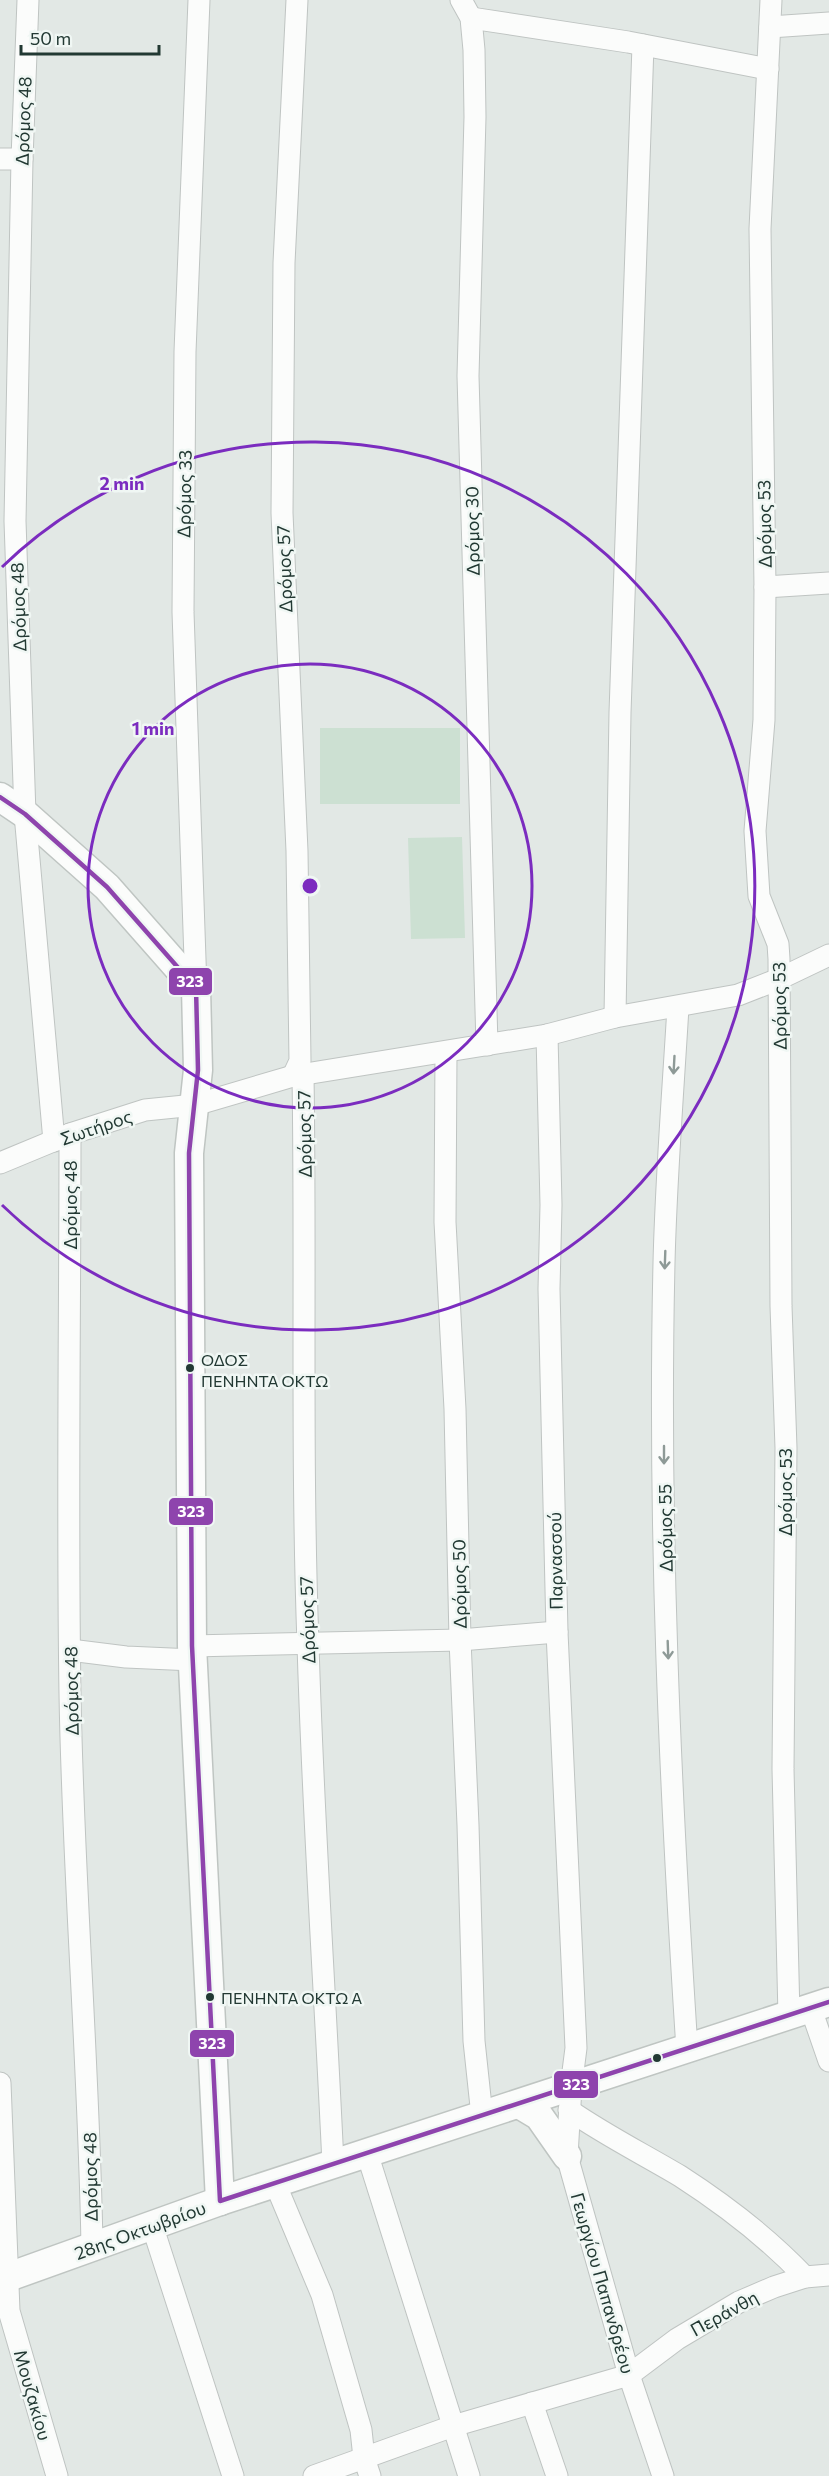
<svg xmlns="http://www.w3.org/2000/svg" width="829" height="2476" font-family="Commissioner,sans-serif">
<style>
.green{fill:#cce0d2}
.lines{fill:none;stroke-linecap:round;stroke-linejoin:round}
.street-casing{stroke:#bfc4c2;stroke-width:23}
.secondary-casing{stroke:#bfc5c2;stroke-width:31}
.street{stroke:#fbfcfb;stroke-width:21}
.secondary{stroke:#fbfcfb;stroke-width:28}
.bus-1-casing{stroke:#f0f7f4;stroke-width:9}
.bus-1{stroke:#8e44ad;stroke-width:4.5}
.oneway{stroke:#8e9a97}
.ring{fill:none;stroke:#7b2cbf;stroke-width:3}
.bus-dot{fill:#223933;stroke:#f0f7f4;stroke-width:2}
.labels{text-anchor:middle;dominant-baseline:central;stroke-width:5;stroke-linejoin:round;paint-order:stroke}
.bus-label{font-size:16px;fill:#223933;stroke:#f0f7f4;text-anchor:start}
.street-label{font-size:18px;fill:#223933;stroke:#f0f7f4}
.centre{fill:#7b2cbf;stroke:#f0f7f4;stroke-width:3}
.ring-label{font-size:18px;text-anchor:middle;font-weight:bold;fill:#7b2cbf;stroke:#f0f7f4;stroke-width:5;stroke-linejoin:round;paint-order:stroke}
.line-badge{stroke:#f0f7f4;stroke-width:2}
.badge-label{font-size:16px;text-anchor:middle;font-weight:bold;fill:#fff}
</style>
<rect width="100%" height="100%" fill="#e2e8e5"/>
<!-- green -->
<g class="green">
<rect x="320" y="728" width="140" height="76"/>
<polygon points="462,837 465,938 411,939 408,838"/>
</g>
<g class="lines">
<defs>
<g id="street">
<polyline points="28,0 22,159 15,521 25,814 54,1141"/>
<polyline points="461,0 471,18 474,50 475,117 468,376 487,1045"/>
<polyline points="771,0 760,229 765,587 764,720 755,831 759,896 778,944 779,959 781,1306 786,1448 783,1769 789,2016"/>
<polyline points="471,18 628,42 768,69"/>
<polyline points="770,27 829,23"/>
<polyline points="0,159 22,159"/>
<polyline points="765,587 829,583"/>
<polyline points="196,988 183,612 185,352 199,0"/>
<path d="M678,1007C673,1092 666,1178 664,1263C658,1525 670,1788 687,2049"/>
<polyline points="615,1017 620,713 643,45"/>
<polyline points="547,1035 551,1205 549,1289 557,1632 576,2048 571,2087 567,2156 629,2375 663,2476"/>
<polyline points="446,1053 445,1222 455,1409 460,1640 468,1825 474,2041 482,2116"/>
<path d="M303,1075C306,1265 301,1455 308,1644C313,1818 325,1991 333,2164"/>
<polyline points="293,1076 300,1061 297,851 282,513 284,263 297,0"/>
<path d="M70,1134C70,1321 67,1508 70,1694C73,1878 89,2063 92,2247"/>
<polyline points="0,1163 70,1134 145,1110 195,1105 293,1076 547,1035 615,1017 738,995 779,979 829,955"/>
<polyline points="192,1646 460,1640 557,1632"/>
<polyline points="70,1650 126,1657 193,1660"/>
<polyline points="811,2009 829,2061"/>
<polyline points="0,2083 9,2311 57,2476"/>
<path d="M569,2110C605,2135 643,2154 680,2176C725,2205 768,2238 805,2277"/>
<polyline points="367,2153 469,2476"/>
<polyline points="275,2183 322,2295 361,2430 364,2458 370,2476"/>
<polyline points="152,2225 233,2476"/>
<polyline points="532,2403 557,2476"/>
<polyline points="314,2476 453,2426 629,2375 677,2339 739,2302 774,2287 805,2277 829,2275"/>
</g>
<g id="secondary">
<polyline points="0,797 25,814 107,887 196,988 198,1070 189,1153 192,1646 220,2201"/>
<polyline points="519,2104 539,2116 567,2156"/>
<polyline points="0,2280 220,2201 829,2002"/>
</g>
</defs>
<!-- street casing -->
<use href="#street" class="street-casing"/>
<!-- secondary casing -->
<use href="#secondary" class="secondary-casing"/>
<!-- street -->
<use href="#street" class="street"/>
<!-- secondary -->
<use href="#secondary" class="secondary"/>
<defs>
<polyline id="bus-1" points="0,797 25,814 107,887 196,988 198,1070 189,1153 192,1646 220,2201 829,2002"/>
</defs>
<!-- bus-1 casing -->
<use href="#bus-1" class="bus-1-casing"/>
<!-- bus-1 -->
<use href="#bus-1" class="bus-1"/>
</g>
<!-- one-way arrows -->
<defs><path id="oneway-shaft" d="M-6 0H5M1.5-3L5.5 0L1.5 3" fill="none" stroke-width="1.6" stroke-linecap="round" stroke-linejoin="round" transform="scale(1.5)"/></defs>
<g class="oneway">
<use href="#oneway-shaft" transform="translate(674 1065) rotate(93)"/>
<use href="#oneway-shaft" transform="translate(665 1260) rotate(92)"/>
<use href="#oneway-shaft" transform="translate(664 1455) rotate(90)"/>
<use href="#oneway-shaft" transform="translate(668 1650) rotate(88)"/>
</g>
<!-- distance rings -->
<g class="ring">
<circle cx="310" cy="886" r="222"/>
<path d="M2 567A444 444 0 1 1 2 1205"/>
</g>
<!-- markers -->
<g class="bus-dot">
<circle cx="190" cy="1368" r="5"/>
<circle cx="210" cy="1997" r="5"/>
<circle cx="657" cy="2058" r="5"/>
</g>
<g class="labels">
<!-- bus labels -->
<g class="bus-label">
<text x="201" y="1359">ΟΔΟΣ<tspan x="201" dy="21">ΠΕΝΗΝΤΑ ΟΚΤΩ</tspan></text>
<text x="221" y="1997">ΠΕΝΗΝΤΑ ΟΚΤΩ Α</text>
</g>
<!-- street labels -->
<g class="street-label">
<text transform="translate(23 121) rotate(-88)">Δρόμος 48</text>
<text transform="translate(184 494) rotate(-89)">Δρόμος 33</text>
<text transform="translate(764 524) rotate(-91)">Δρόμος 53</text>
<text transform="translate(472 531) rotate(-91)">Δρόμος 30</text>
<text transform="translate(284 569) rotate(-92)">Δρόμος 57</text>
<text transform="translate(18 607) rotate(-92)">Δρόμος 48</text>
<text transform="translate(779 1006) rotate(-91)">Δρόμος 53</text>
<text transform="translate(96 1127) rotate(-19)">Σωτήρος</text>
<text transform="translate(304 1134) rotate(-91)">Δρόμος 57</text>
<text transform="translate(70 1205) rotate(-90)">Δρόμος 48</text>
<text transform="translate(785 1492) rotate(-90)">Δρόμος 53</text>
<text transform="translate(665 1528) rotate(-91)">Δρόμος 55</text>
<text transform="translate(555 1561) rotate(-91)">Παρνασσού</text>
<text transform="translate(459 1584) rotate(-91)">Δρόμος 50</text>
<text transform="translate(307 1620) rotate(-92)">Δρόμος 57</text>
<text transform="translate(71 1691) rotate(-91)">Δρόμος 48</text>
<text transform="translate(90 2177) rotate(-91)">Δρόμος 48</text>
<text transform="translate(140 2230) rotate(-20)">28ης Οκτωβρίου</text>
<text transform="translate(603 2283) rotate(74)">Γεωργίου Παπανδρέου</text>
<text transform="translate(724 2313) rotate(-29)">Περάνθη</text>
<text transform="translate(33 2395) rotate(74)">Μουζακίου</text>
</g>
</g>
<circle cx="310" cy="886" r="9" class="centre"/>
<g class="ring-label">
<text x="122" y="490">2 min</text>
<text x="153" y="735">1 min</text>
</g>
<g class="line-badge">
<rect x="168" y="967" width="45" height="29" rx="6" fill="#8e44ad"/>
<rect x="168" y="1497" width="46" height="29" rx="6" fill="#8e44ad"/>
<rect x="189" y="2029" width="46" height="29" rx="6" fill="#8e44ad"/>
<rect x="553" y="2070" width="46" height="29" rx="6" fill="#8e44ad"/>
</g>
<g class="badge-label">
<text x="190" y="987">323</text>
<text x="191" y="1517">323</text>
<text x="212" y="2049">323</text>
<text x="576" y="2090">323</text>
</g>
<!-- scale -->
<path d="M21 45v9h138v-9" fill="none" stroke="#223933" stroke-width="3"/>
<text x="30" y="45" font-size="18" fill="#223933" stroke="#f0f7f4" stroke-width="4.5" paint-order="stroke">50 m</text>
</svg>
